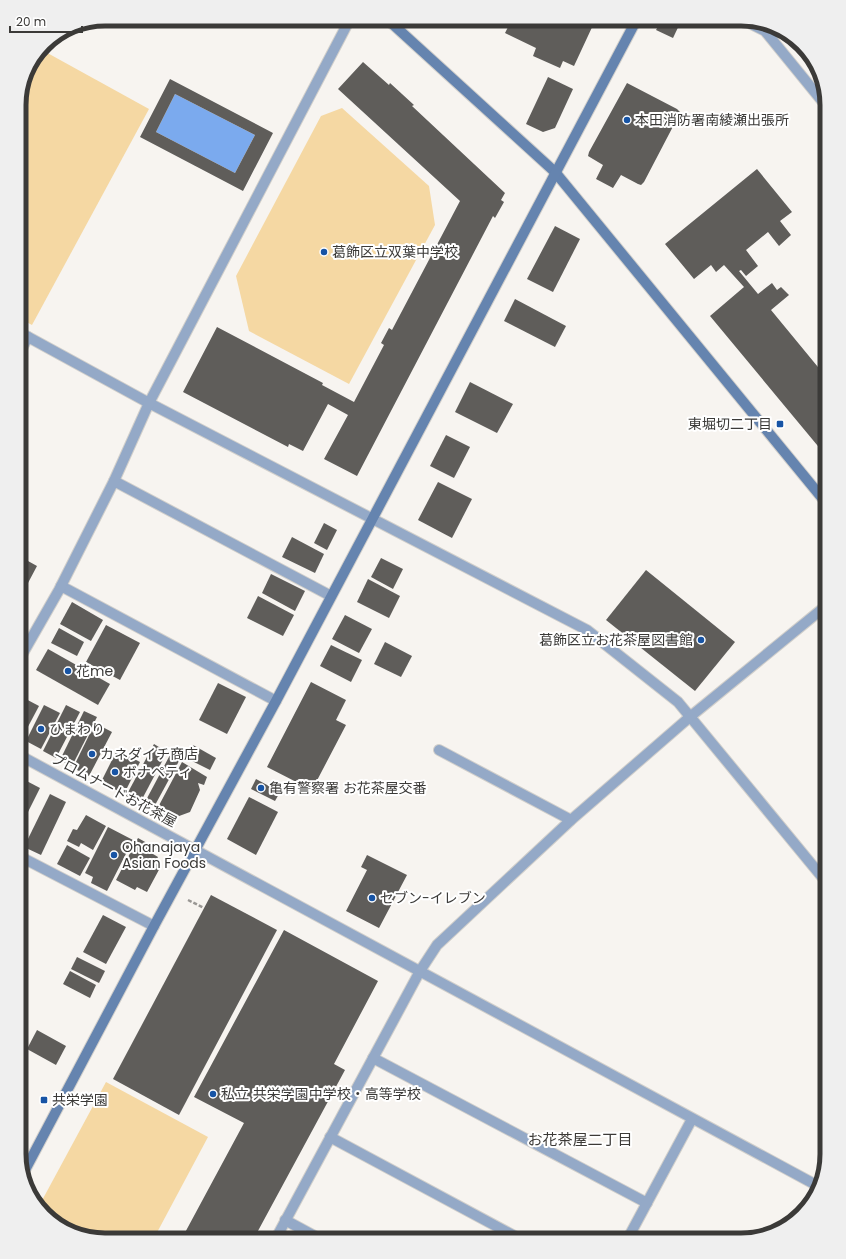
<svg xmlns="http://www.w3.org/2000/svg" width="846" height="1259" font-family="Poppins,'Noto Sans JP',sans-serif">
<style>
.green{fill:#f5d8a3}
.water{fill:#7baaee}
.building{fill:#5f5d5a;fill-rule:evenodd}
.lines{fill:none;stroke-linecap:round;stroke-linejoin:round}
.lane-casing{stroke:#d1cfcb;stroke-width:12}
.street-casing{stroke:#d1cfcb;stroke-width:12}
.secondary-casing{stroke:#d1cfcb;stroke-width:12}
.path{stroke:#999794;stroke-width:2.5;stroke-dasharray:4 2;stroke-linecap:butt}
.lane{stroke:#94a9c7;stroke-width:10}
.street{stroke:#94a9c7;stroke-width:10}
.secondary{stroke:#6584af;stroke-width:10}
.poi-dot{fill:#1754a5;stroke:#fff;stroke-width:1.5}
.labels{text-anchor:middle;dominant-baseline:central;stroke-width:4;stroke-linejoin:round;paint-order:stroke}
.poi-label{font-size:14px;fill:#3b3a38;stroke:#fff;text-anchor:start}
.street-label{font-size:14px;fill:#3b3a38;stroke:#fff}
.neighbourhood-label{font-size:15px;fill:#3c3a37;stroke:#fff}
.rim{fill:none;stroke:#3b3a38;stroke-width:5}
</style>
<rect width="100%" height="100%" fill="#f7f4f0"/>
<!-- green -->
<g class="green">
<polygon points="42,50 149,109 32,325 19,318 19,100 22,86"/>
<polygon points="342,108 429,186 435,225 349,384 249,331 236,276 321,116"/>
<polygon points="106,1082 208,1137 153,1240 100,1240 58,1226 39,1206"/>
</g>
<!-- water -->
<polygon class="water" points="175,94 255,135 235,173 156,132"/>
<!-- building -->
<g class="building">
<polygon points="512,19 586,19 594,23 574,66 563,61 560,68 533,56 536,48 505,33"/>
<polygon points="662,19 682,19 673,38 656,30"/>
<polygon points="363,62 389,85 390,83 414,105 412,106 505,193 501,200 504,202 495,218 493,216 357,476 324,459 348,415 328,404 303,451 289,444 288,447 183,392 217,327 323,383 322,385 354,402 384,345 381,343 389,328 392,330 460,201 338,89"/>
<polygon points="548,77 573,89 555,128 543,132 526,124"/>
<path d="M170,79L273,133L243,191L140,137ZM175,94L255,135L235,173L156,132Z"/>
<polygon points="627,83 677,109 680,112 679,115 644,182 641,185 638,184 621,175 613,188 596,179 603,165 588,156 589,152"/>
<polygon points="757,169 792,212 780,221 791,235 779,246 768,232 746,250 758,266 746,276 741,270 739,271 758,294 772,283 777,290 781,287 789,295 771,310 827,378 827,457 710,316 744,287 724,265 716,272 711,265 694,279 665,244"/>
<polygon points="555,226 580,239 553,292 527,279"/>
<polygon points="515,299 566,326 555,347 504,321"/>
<polygon points="470,382 513,404 497,433 455,412"/>
<polygon points="446,435 470,447 454,478 430,466"/>
<polygon points="438,482 472,499 452,538 418,520"/>
<polygon points="324,523 337,530 327,550 314,543"/>
<polygon points="19,529 24,532 19,542"/>
<polygon points="292,537 324,554 315,573 282,557"/>
<polygon points="19,556 37,566 28,583 24,582 19,591"/>
<polygon points="381,558 403,569 393,589 371,577"/>
<polygon points="646,570 735,642 695,691 606,620"/>
<polygon points="271,574 305,591 295,611 262,593"/>
<polygon points="368,579 400,596 389,618 357,602"/>
<polygon points="258,596 294,615 283,636 247,618"/>
<polygon points="19,597 26,601 20,612 19,611"/>
<polygon points="72,602 103,620 91,641 60,624"/>
<polygon points="345,615 372,629 359,653 332,639"/>
<polygon points="106,625 140,643 120,680 86,662"/>
<polygon points="59,628 84,642 77,656 51,643"/>
<polygon points="385,642 412,656 401,677 374,664"/>
<polygon points="331,645 362,660 351,682 320,666"/>
<polygon points="48,649 110,684 98,705 36,670"/>
<polygon points="311,682 346,700 336,720 346,725 312,790 267,767"/>
<polygon points="218,683 246,697 227,734 199,720"/>
<polygon points="22,697 39,706 22,738 19,737 19,703"/>
<polygon points="44,705 60,713 41,749 26,741"/>
<polygon points="66,705 80,712 56,758 43,751"/>
<polygon points="84,711 97,717 72,766 60,760"/>
<polygon points="95,723 112,732 89,776 73,768"/>
<polygon points="154,744 167,752 140,803 126,796"/>
<polygon points="193,745 216,758 210,770 186,758"/>
<polygon points="117,750 140,762 124,794 101,782"/>
<polygon points="170,755 179,761 154,807 145,802"/>
<polygon points="182,762 207,777 204,785 198,783 200,790 190,812 171,819 156,811"/>
<polygon points="19,777 40,788 19,830"/>
<polygon points="256,779 280,792 275,801 251,789"/>
<polygon points="50,794 66,802 41,855 24,847"/>
<polygon points="249,797 278,812 256,855 227,839"/>
<polygon points="86,815 106,826 93,850 81,843 79,847 67,841 73,829 77,830"/>
<polygon points="108,827 133,840 107,891 91,883 93,877 85,873"/>
<polygon points="138,838 156,848 153,854 158,857 155,863 161,866 147,892 137,887 135,890 116,880"/>
<polygon points="67,845 90,858 80,876 57,864"/>
<polygon points="367,855 407,875 379,928 346,911 367,870 361,867"/>
<polygon points="211,895 277,930 179,1115 113,1079"/>
<polygon points="103,915 126,927 106,964 83,952"/>
<polygon points="284,930 378,981 334,1064 345,1070 253,1240 181,1240 244,1123 194,1097"/>
<polygon points="77,957 105,971 99,983 71,969"/>
<polygon points="70,971 96,985 90,998 63,984"/>
<polygon points="37,1030 66,1046 56,1065 27,1049"/>
<polygon points="19,1063 27,1067 19,1083"/>
</g>
<g class="lines">
<defs>
<g id="lane">
<polyline points="114,481 331,596"/>
<polyline points="61,586 276,701"/>
<polyline points="439,750 571,820"/>
<polyline points="19,856 154,926"/>
<polyline points="373,1058 647,1203"/>
<polyline points="330,1137 522,1240"/>
</g>
<g id="street">
<polyline points="741,19 765,31 827,107"/>
<polyline points="19,332 149,403 587,630 678,702 827,883"/>
<polyline points="19,354 28,337"/>
<polyline points="19,660 59,590 114,481 149,403 350,19"/>
<polyline points="19,755 818,1186"/>
<polyline points="285,1220 322,1240"/>
<polyline points="275,1240 420,971 437,945 571,820 691,716 827,605"/>
<polyline points="627,1240 692,1119"/>
</g>
<g id="secondary">
<polyline points="387,19 555,172 827,504"/>
<polyline points="24,1172 154,926 276,701 637,19"/>
</g>
</defs>
<!-- lane casing -->
<use href="#lane" class="lane-casing"/>
<!-- street casing -->
<use href="#street" class="street-casing"/>
<!-- secondary casing -->
<use href="#secondary" class="secondary-casing"/>
<!-- path -->
<polyline class="path" points="188,900 204,908"/>
<!-- lane -->
<use href="#lane" class="lane"/>
<!-- street -->
<use href="#street" class="street"/>
<!-- secondary -->
<use href="#secondary" class="secondary"/>
</g>
<!-- markers -->
<g class="poi-dot">
<circle cx="627" cy="120" r="4"/>
<circle cx="324" cy="252" r="4"/>
<rect x="776" y="420" width="8" height="8" rx="2"/>
<circle cx="701" cy="640" r="4"/>
<circle cx="68" cy="671" r="4"/>
<circle cx="41" cy="729" r="4"/>
<circle cx="92" cy="754" r="4"/>
<circle cx="115" cy="772" r="4"/>
<circle cx="261" cy="788" r="4"/>
<circle cx="114" cy="855" r="4"/>
<circle cx="372" cy="898" r="4"/>
<circle cx="213" cy="1094" r="4"/>
<rect x="40" y="1096" width="8" height="8" rx="2"/>
</g>
<g class="labels">
<!-- poi labels -->
<g class="poi-label">
<text x="635" y="120">本田消防署南綾瀬出張所</text>
<text x="332" y="252">葛飾区立双葉中学校</text>
<text x="772" y="424" text-anchor="end">東堀切二丁目</text>
<text x="693" y="640" text-anchor="end">葛飾区立お花茶屋図書館</text>
<text x="76" y="671">花me</text>
<text x="49" y="729">ひまわり</text>
<text x="100" y="754">カネダイチ商店</text>
<text x="123" y="772">ボナペティ</text>
<text x="269" y="788">亀有警察署 お花茶屋交番</text>
<text x="122" y="847">Ohanajaya<tspan x="122" dy="16">Asian Foods</tspan></text>
<text x="380" y="898">セブン-イレブン</text>
<text x="221" y="1094">私立 共栄学園中学校・高等学校</text>
<text x="52" y="1100">共栄学園</text>
</g>
<!-- street labels -->
<g class="street-label">
<text transform="translate(114 790) rotate(28)">プロムナードお花茶屋</text>
</g>
<!-- neighbourhood labels -->
<g class="neighbourhood-label">
<text x="580" y="1139">お花茶屋二丁目</text>
</g>
</g>
<!-- crop -->
<path d="M0 0H846V1259H0ZM105 26H741A79 79 0 0 1 820 105V1154A79 79 0 0 1 741 1233H105A79 79 0 0 1 26 1154V105A79 79 0 0 1 105 26Z" fill="#efefef" fill-rule="evenodd"/>
<path class="rim" d="M105 26H741A79 79 0 0 1 820 105V1154A79 79 0 0 1 741 1233H105A79 79 0 0 1 26 1154V105A79 79 0 0 1 105 26Z"/>
<!-- scale -->
<path d="M10 26v6h72v-6" fill="none" stroke="#3b3a38" stroke-width="2"/>
<text x="16" y="26" font-size="12" fill="#3b3a38" stroke="#ffffff" stroke-width="3" paint-order="stroke">20 m</text>
</svg>
